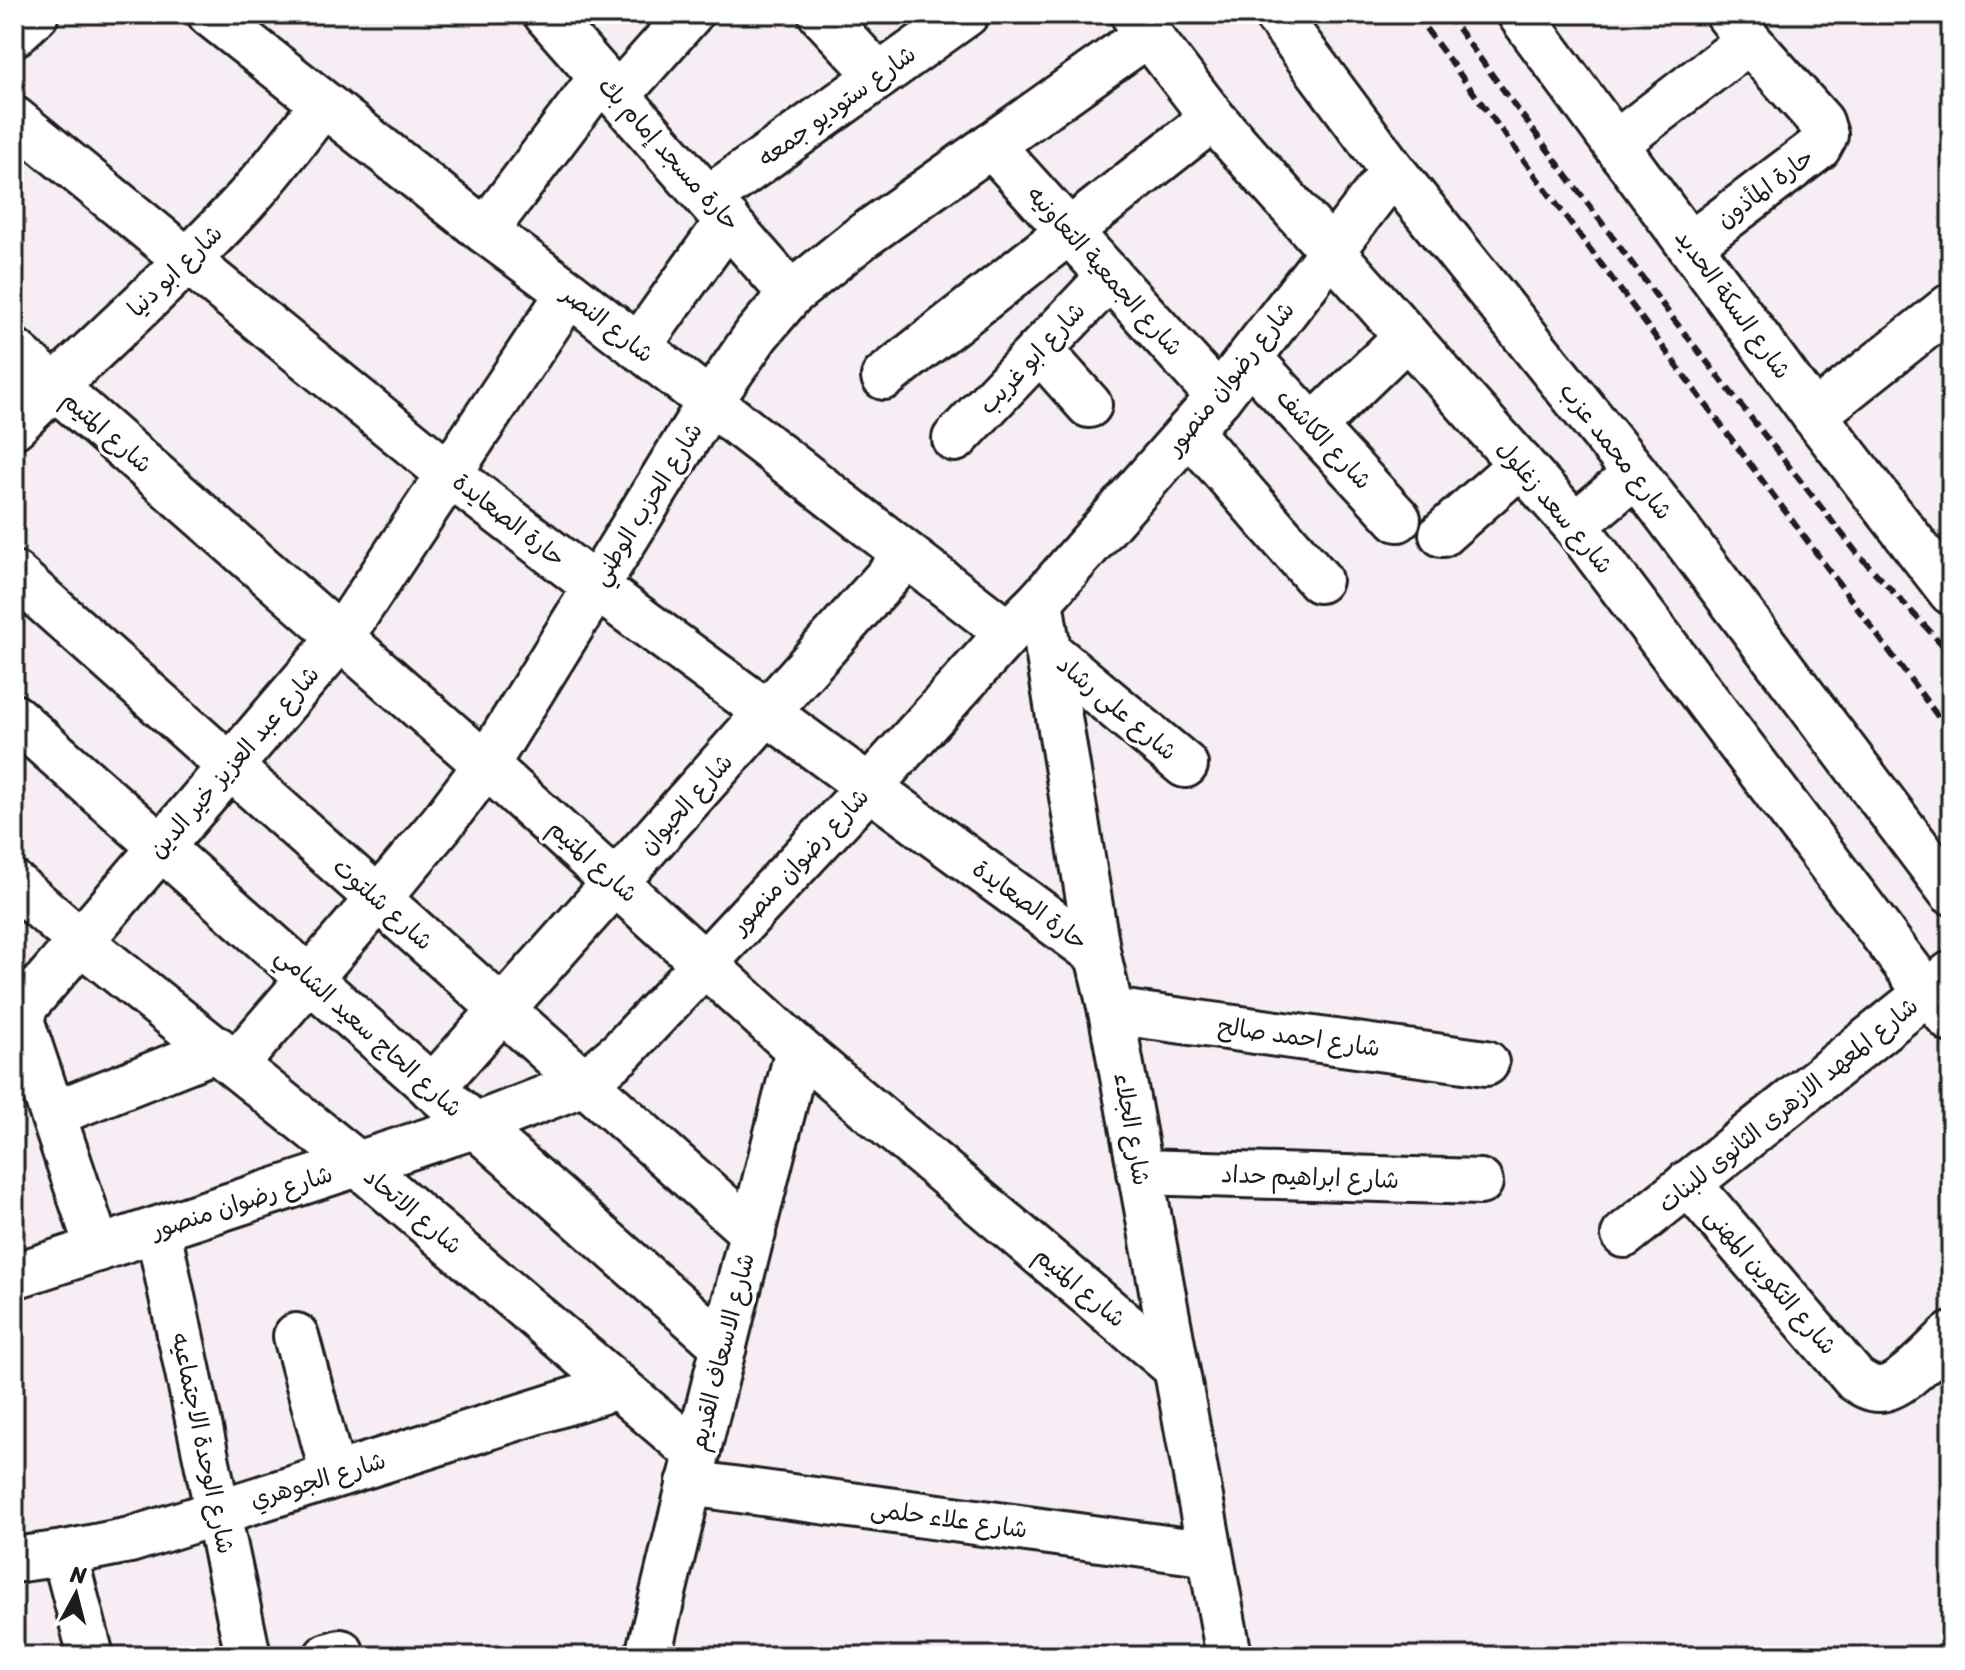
<svg xmlns="http://www.w3.org/2000/svg" width="1965" height="1670" font-family="Sriracha,'Playpen Sans Arabic',sans-serif">
<style>
.lines{fill:none;stroke-linecap:round;stroke-linejoin:round}
.minor-casing{stroke:#1c1c1c;stroke-width:50}
.tertiary-casing{stroke:#1c1c1c;stroke-width:50}
.minor{stroke:#fff;stroke-width:44}
.tertiary{stroke:#fff;stroke-width:44}
.rail{stroke:#1c1c1c;stroke-width:6;stroke-dasharray:12 6;stroke-linecap:butt}
.labels{text-anchor:middle;dominant-baseline:central;stroke-width:7;stroke-linejoin:round;paint-order:stroke}
.street-label{font-size:24px;fill:#1c1c1c;stroke:#fff}
</style>
<rect width="100%" height="100%" fill="#f7eef5"/>
<filter id="ink" filterUnits="userSpaceOnUse"><feTurbulence type="fractalNoise" baseFrequency=".0125" numOctaves="2"/><feDisplacementMap in="SourceGraphic" scale="16" xChannelSelector="R" yChannelSelector="G"/><feConvolveMatrix kernelMatrix="1 2 1 2 8 2 1 2 1" color-interpolation-filters="sRGB"/></filter>
<g filter="url(#ink)">
<g class="lines">
<defs>
<g id="minor">
<polyline points="210,14 485,231 569,293 1008,633"/>
<polyline points="546,14 791,294"/>
<polyline points="821,14 879,76"/>
<polyline points="1520,14 1814,415 1951,592"/>
<polyline points="14,34 36,14"/>
<polyline points="618,95 690,14"/>
<polyline points="14,119 449,474 596,587 1098,955"/>
<polyline points="1615,144 1749,41"/>
<polyline points="991,145 1219,397"/>
<polyline points="709,198 966,14"/>
<polyline points="485,231 601,78"/>
<polyline points="1690,245 1818,148 1825,135 1821,122 1749,41 1728,14"/>
<polyline points="638,347 728,221"/>
<polyline points="1040,350 1089,405"/>
<polyline points="14,351 486,765 798,1049 1175,1367"/>
<polyline points="1249,358 1398,519"/>
<polyline points="884,377 1213,118"/>
<polyline points="1814,415 1951,306"/>
<path d="M14,426C85,356 161,290 230,217C264,182 293,143 323,104"/>
<polyline points="1313,427 1407,336"/>
<polyline points="1189,431 1319,580"/>
<polyline points="955,439 1110,276"/>
<polyline points="1442,534 1521,464"/>
<polyline points="14,574 753,1233"/>
<polyline points="1048,651 1185,765"/>
<polyline points="14,717 724,1346"/>
<polyline points="14,884 80,941 359,1165 696,1453"/>
<polyline points="1111,1011 1486,1063"/>
<polyline points="236,1064 378,899 442,823 486,765 710,402 757,334 791,294 862,237 1148,34"/>
<polyline points="432,1088 907,555"/>
<polyline points="53,1114 217,1049"/>
<polyline points="1140,1172 1480,1182"/>
<path d="M1688,1183L1855,1379C1863,1384 1869,1389 1879,1389C1901,1389 1934,1350 1951,1335"/>
<polyline points="158,1230 248,1656"/>
<polyline points="1624,1235 1951,974"/>
<polyline points="98,1249 22,1023 23,1013 26,1005 341,637 569,293"/>
<polyline points="296,1336 333,1475"/>
<polyline points="689,1483 1210,1554"/>
<polyline points="64,1553 91,1656"/>
<polyline points="14,1560 64,1553 130,1540 618,1386"/>
<polyline points="327,1656 341,1652"/>
<path d="M648,1656C696,1453 748,1251 798,1049"/>
</g>
<g id="tertiary">
<polyline points="1133,14 1213,118 1575,525 1927,993 1951,1020"/>
<polyline points="1276,14 1393,171 1636,474 1951,892"/>
<polyline points="1575,525 1636,474"/>
<polyline points="1040,601 1098,955 1111,1011 1229,1656"/>
<polyline points="14,1276 474,1126 584,1083 620,1053 705,963 869,787 1008,633 1040,601 1219,397 1393,171"/>
</g>
</defs>
<!-- minor casing -->
<use href="#minor" class="minor-casing"/>
<!-- tertiary casing -->
<use href="#tertiary" class="tertiary-casing"/>
<!-- minor -->
<use href="#minor" class="minor"/>
<!-- tertiary -->
<use href="#tertiary" class="tertiary"/>
<!-- rail -->
<g class="rail">
<polyline points="1415,14 1951,734"/>
<polyline points="1447,14 1671,316 1857,553 1951,654"/>
</g>
</g>
</g>
<g class="labels">
<!-- street labels -->
<g class="street-label">
<text transform="translate(837 106) rotate(-36)">شارع ستوديو جمعه</text>
<text transform="translate(669 154) rotate(48)">حارة مسجد إمام بك</text>
<text transform="translate(1765 188) rotate(-37)">حارة المأذون</text>
<text transform="translate(175 271) rotate(-44)">شارع ابو دنيا</text>
<text transform="translate(1105 271) rotate(48)">شارع الجمعية التعاونيه</text>
<text transform="translate(1733 304) rotate(54)">شارع السكة الحديد</text>
<text transform="translate(608 324) rotate(38)">شارع النصر</text>
<text transform="translate(1032 358) rotate(-47)">شارع ابو غريب</text>
<text transform="translate(1230 378) rotate(-51)">شارع رضوان منصور</text>
<text transform="translate(107 432) rotate(41)">شارع المتيم</text>
<text transform="translate(1324 439) rotate(47)">شارع الكاشف</text>
<text transform="translate(1616 451) rotate(52)">شارع محمد عزب</text>
<text transform="translate(647 504) rotate(-58)">شارع الحزب الوطني</text>
<text transform="translate(1555 507) rotate(50)">شارع سعد زغلول</text>
<text transform="translate(509 520) rotate(38)">حارة الصعايدة</text>
<text transform="translate(1117 708) rotate(40)">شارع على رشاد</text>
<text transform="translate(234 762) rotate(-49)">شارع عبد العزيز خير الدين</text>
<text transform="translate(686 804) rotate(-48)">شارع الحيوان</text>
<text transform="translate(593 861) rotate(42)">شارع المتيم</text>
<text transform="translate(800 861) rotate(-47)">شارع رضوان منصور</text>
<text transform="translate(383 904) rotate(42)">شارع شلتوت</text>
<text transform="translate(1030 905) rotate(36)">حارة الصعايدة</text>
<text transform="translate(369 1032) rotate(42)">شارع الحاج سعيد الشامي</text>
<text transform="translate(1299 1037) rotate(8)">شارع احمد صالح</text>
<text transform="translate(1788 1105) rotate(-39)">شارع المعهد الازهرى الثانوى للبنات</text>
<text transform="translate(1132 1129) rotate(80)">شارع الجلاء</text>
<text transform="translate(1310 1177) rotate(2)">شارع ابراهيم حداد</text>
<text transform="translate(242 1202) rotate(-18)">شارع رضوان منصور</text>
<text transform="translate(413 1211) rotate(40)">شارع الاتحاد</text>
<text transform="translate(1771 1281) rotate(49)">شارع التكوين المهنى</text>
<text transform="translate(1080 1287) rotate(40)">شارع المتيم</text>
<text transform="translate(722 1352) rotate(-76)">شارع الاسعاف القديم</text>
<text transform="translate(203 1443) rotate(78)">شارع الوحدة الاجتماعيه</text>
<text transform="translate(318 1480) rotate(-17)">شارع الجوهري</text>
<text transform="translate(949 1519) rotate(8)">شارع علاء حلمى</text>
</g>
</g>
<!-- margin -->
<rect width="1965" height="1670" fill="none" stroke="#fff" stroke-width="48"/>
<rect x="24" y="24" width="1917" height="1622" fill="none" stroke="#1c1c1c" stroke-width="3" filter="url(#ink)"/>
<!-- north arrow -->
<g transform="translate(76 1594) rotate(7)" stroke="#ffffff" stroke-width="6" paint-order="stroke">
<path d="M0-6L14 30L0 20L-14 30Z" fill="#1c1c1c"/>
<text y="-12" font-size="22" font-weight="bold" text-anchor="middle" fill="#1c1c1c">N</text>
</g>
</svg>
